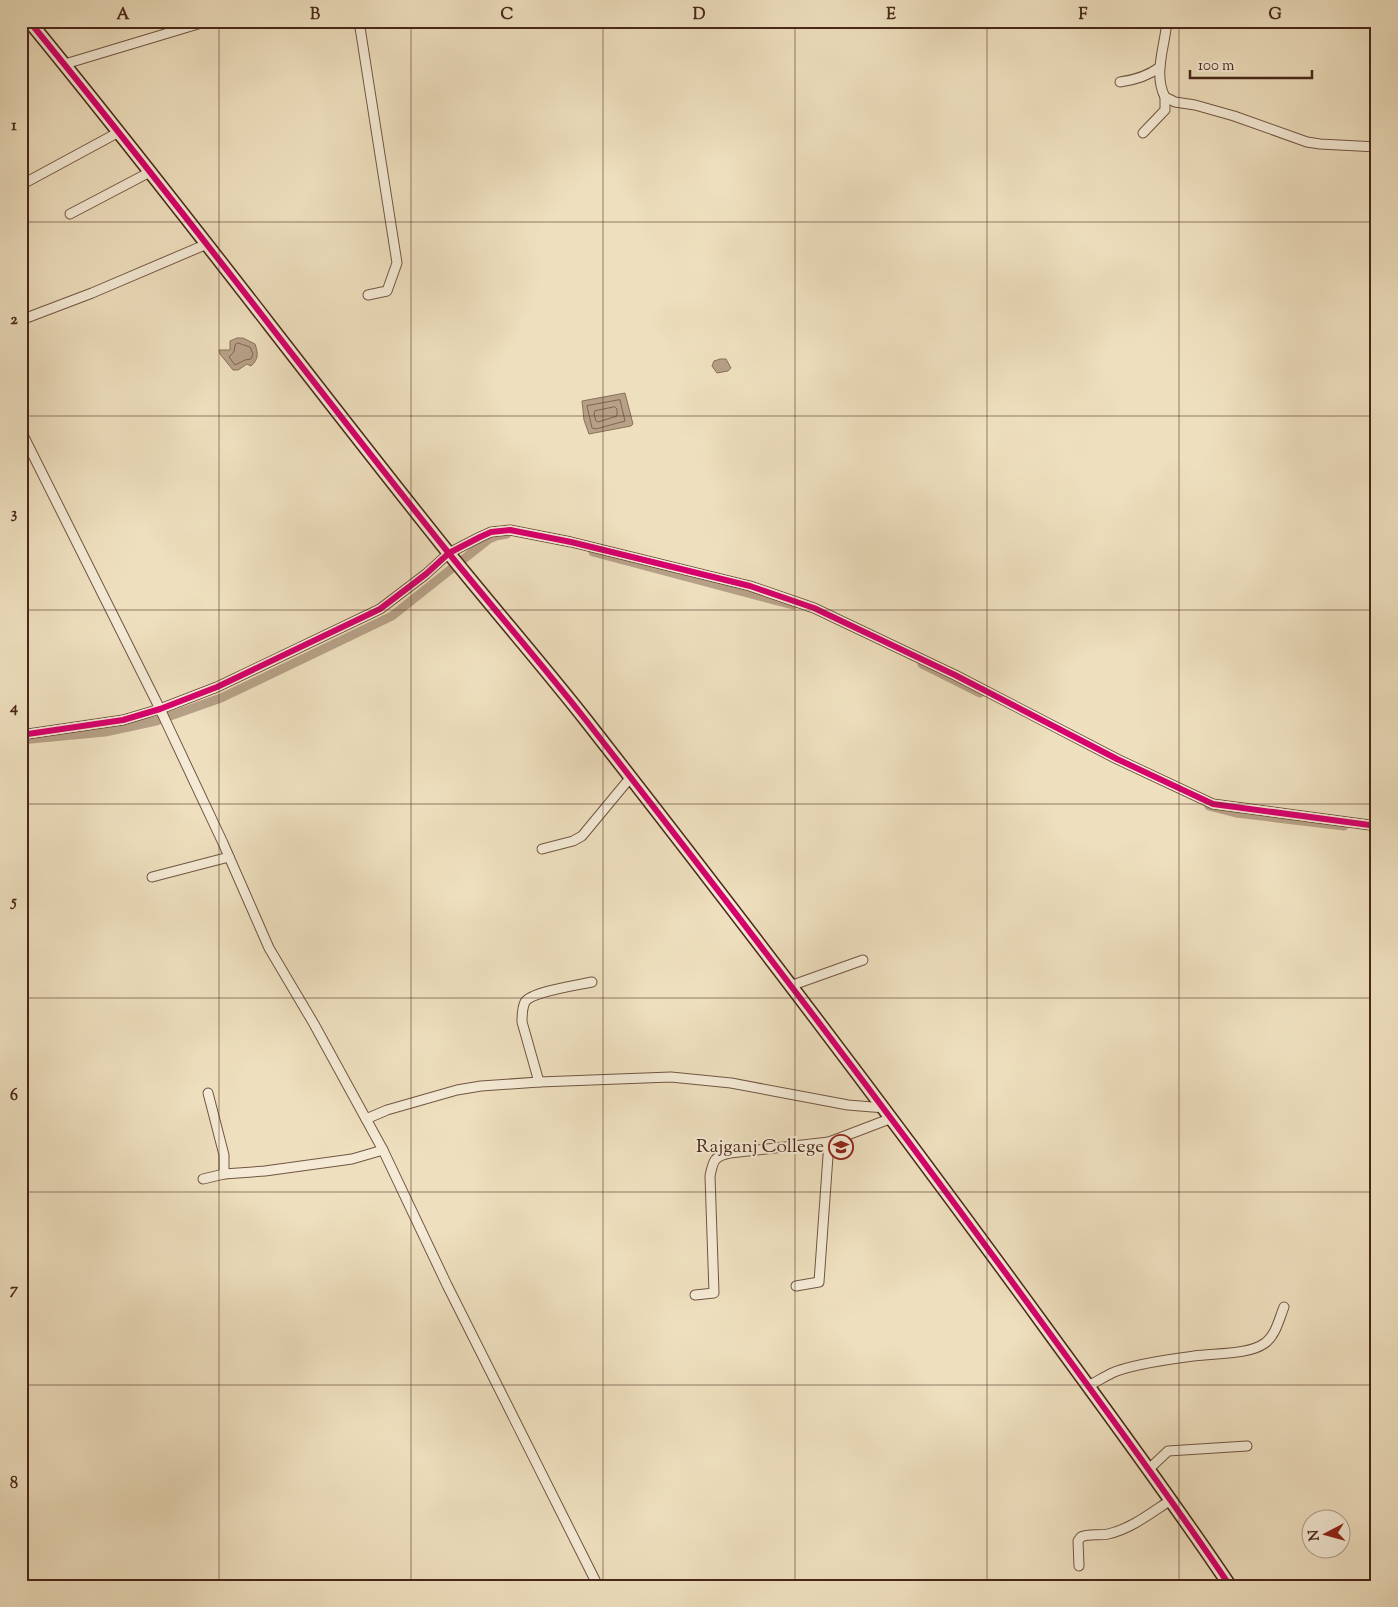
<svg xmlns="http://www.w3.org/2000/svg" width="1398" height="1607" font-family="'Sorts Mill Goudy',serif">
<style>
.water{fill:#b6a086;stroke:#8a705a}
.lines{fill:none;stroke-linecap:round;stroke-linejoin:round}
.shore{stroke:#806450;stroke-width:1}
.canal{stroke:#b6a086;stroke-width:9}
.street-casing{stroke:#725542;stroke-width:11}
.secondary-casing{stroke:#492719;stroke-width:15}
.street{stroke:#f4ead5;stroke-width:9}
.secondary{stroke:#f4ead5;stroke-width:12}
.cycleway-casing{stroke:#f4ead5;stroke-width:9}
.cycleway{stroke:#d6006c;stroke-width:6}
.grid{fill:none;stroke:#492719;stroke-width:1;stroke-opacity:0.55}
.labels{text-anchor:middle;dominant-baseline:central;stroke-width:4;stroke-linejoin:round;paint-order:stroke}
.poi-label{font-size:19px;fill:#492719;stroke:#f4ead5;text-anchor:end}
.neatline{fill:none;stroke:#492719;stroke-width:2}
.grid-label{font-size:16px;text-anchor:middle;font-weight:bold;fill:#492719}
</style>
<rect width="100%" height="100%" fill="#eedfbe"/>
<filter id="stains"><feTurbulence type="fractalNoise" baseFrequency=".004" numOctaves="4"/><feColorMatrix values="0 0 0 0 .2 0 0 0 0 .09 0 0 0 0 .02 0 0 0 .5 -.17"/></filter>
<radialGradient id="worn" r=".72"><stop offset=".6" stop-color="#630" stop-opacity="0"/><stop offset="1" stop-color="#630" stop-opacity=".3"/></radialGradient>
<!-- water -->
<g class="water">
<path d="M237,338H243L255,344C258,353 259,359 251,366L247,364L238,370H233L220,354L219,350H230V341Z"/>
<polygon points="720,359 726,359 731,368 728,371 717,373 712,366 714,361"/>
<polygon points="625,393 633,424 631,426 589,434 584,420 582,401"/>
</g>
<g class="lines">
<!-- shore -->
<g class="shore">
<polygon points="238,343 250,347 253,354 251,359 245,360 235,365 229,357 234,352 235,345"/>
<polygon points="620,400 625,421 596,429 592,428 587,406"/>
<polygon points="615,407 617,409 617,416 598,422 596,421 594,414 595,411"/>
</g>
<!-- canal -->
<g class="canal">
<polyline points="593,552 793,605"/>
<polyline points="922,664 980,693"/>
<polyline points="21,740 105,732 133,726 156,721 221,698 392,616 489,539 496,536 507,534"/>
<polyline points="1209,806 1236,813 1344,826"/>
</g>
<defs>
<g id="street">
<polyline points="359,21 397,263 387,291 368,295"/>
<path d="M1167,21C1165,46 1153,74 1165,97L1175,102L1195,105L1234,116L1307,142L1320,144L1377,147"/>
<polyline points="65,64 208,21"/>
<path d="M1120,82C1135,80 1148,76 1160,67"/>
<polyline points="1143,133 1165,110 1165,97"/>
<polyline points="21,185 119,132"/>
<polyline points="70,214 150,172"/>
<polyline points="21,320 92,293 207,244"/>
<polyline points="21,431 160,709 223,843 269,948 314,1024 383,1150 447,1285 598,1586"/>
<polyline points="21,735 123,720 160,709 217,687 380,609 426,574 449,553 480,537 491,532 510,530 571,542 750,586 814,608 955,675 1117,759 1213,804 1377,826"/>
<polyline points="542,849 573,841 582,836 630,778"/>
<polyline points="152,877 229,857"/>
<polyline points="790,986 863,960"/>
<path d="M539,1082L522,1022C522,1015 522,1008 525,1002C531,992 578,985 592,982"/>
<polyline points="208,1093 224,1155 224,1174"/>
<polyline points="366,1119 387,1110 457,1090 481,1086 539,1082 671,1077 731,1083 848,1105 885,1108"/>
<polyline points="203,1179 224,1174 265,1171 352,1159 383,1150"/>
<polyline points="796,1286 819,1282 829,1142 892,1118"/>
<path d="M695,1295L714,1293L710,1176C713,1161 714,1156 730,1153L829,1142"/>
<path d="M1088,1386C1096,1382 1104,1377 1112,1373C1132,1364 1171,1359 1194,1356C1215,1353 1249,1355 1265,1343C1276,1335 1279,1319 1284,1307"/>
<polyline points="1149,1469 1168,1451 1247,1446"/>
<path d="M1079,1566L1078,1541L1081,1537C1089,1533 1099,1536 1108,1534C1131,1529 1152,1512 1171,1500"/>
</g>
<path id="secondary" d="M29,21C172,195 306,375 447,551C492,607 540,662 585,719C740,917 892,1117 1040,1320C1104,1408 1169,1495 1230,1586"/>
</defs>
<!-- street casing -->
<use href="#street" class="street-casing"/>
<!-- secondary casing -->
<use href="#secondary" class="secondary-casing"/>
<!-- street -->
<use href="#street" class="street"/>
<!-- secondary -->
<use href="#secondary" class="secondary"/>
<defs>
<g id="cycleway">
<path d="M29,21C172,195 306,375 447,551C492,607 540,662 585,719C740,917 892,1117 1040,1320C1104,1408 1169,1495 1230,1586"/>
<polyline points="21,735 123,720 160,709 217,687 380,609 426,574 449,553 480,537 491,532 510,530 571,542 750,586 814,608 955,675 1117,759 1213,804 1377,826"/>
</g>
</defs>
<!-- cycleway casing -->
<use href="#cycleway" class="cycleway-casing"/>
<!-- cycleway -->
<use href="#cycleway" class="cycleway"/>
</g>
<!-- grid -->
<path class="grid" d="M219,21V1586M411,21V1586M603,21V1586M795,21V1586M987,21V1586M1179,21V1586M21,222H1377M21,416H1377M21,610H1377M21,804H1377M21,998H1377M21,1192H1377M21,1385H1377"/>
<!-- icons -->
<defs>
<symbol id="university-ring" viewBox="-11 -11 22 22"><circle r="9.5" fill="#f4ead5" stroke="#8f2418" stroke-width="1.5"/><path d="M0-5L7-2L0 1L-7-2ZM-4 1L0 2.5L4 1V4Q0 6-4 4Z" fill="#8f2418"/></symbol>
</defs>
<g fill-rule="evenodd">
<use href="#university-ring" x="827" y="1133" width="28" height="28"/>
</g>
<g class="labels">
<!-- poi labels -->
<g class="poi-label">
<text x="824" y="1147">Rajganj College</text>
</g>
</g>
<!-- margin -->
<rect width="1398" height="1607" fill="none" stroke="#eedfbe" stroke-width="55"/>
<!-- north arrow -->
<g transform="translate(1326 1534) rotate(264)"><circle r="24" fill="#f4ead5" stroke="#b09c8a"/>
<path d="M0-4L9 19L0 12L-9 19Z" fill="#8f2418"/>
<text y="-8" font-size="14" font-weight="bold" text-anchor="middle" fill="#492719">N</text>
</g>
<!-- scale -->
<path d="M1190 70v8h122v-8" fill="none" stroke="#492719" stroke-width="2.5"/>
<text x="1198" y="70" font-size="15" fill="#492719" stroke="#f4ead5" stroke-width="4" paint-order="stroke">100 m</text>
<rect x="28" y="28" width="1342" height="1552" class="neatline"/>
<g class="grid-label">
<text x="123" y="19">A</text>
<text x="315" y="19">B</text>
<text x="507" y="19">C</text>
<text x="699" y="19">D</text>
<text x="891" y="19">E</text>
<text x="1083" y="19">F</text>
<text x="1275" y="19">G</text>
<text x="14" y="130">1</text>
<text x="14" y="324">2</text>
<text x="14" y="518">3</text>
<text x="14" y="712">4</text>
<text x="14" y="906">5</text>
<text x="14" y="1100">6</text>
<text x="14" y="1294">7</text>
<text x="14" y="1488">8</text>
</g>
<rect width="100%" height="100%" filter="url(#stains)"/>
<rect width="100%" height="100%" fill="url(#worn)"/>
</svg>
